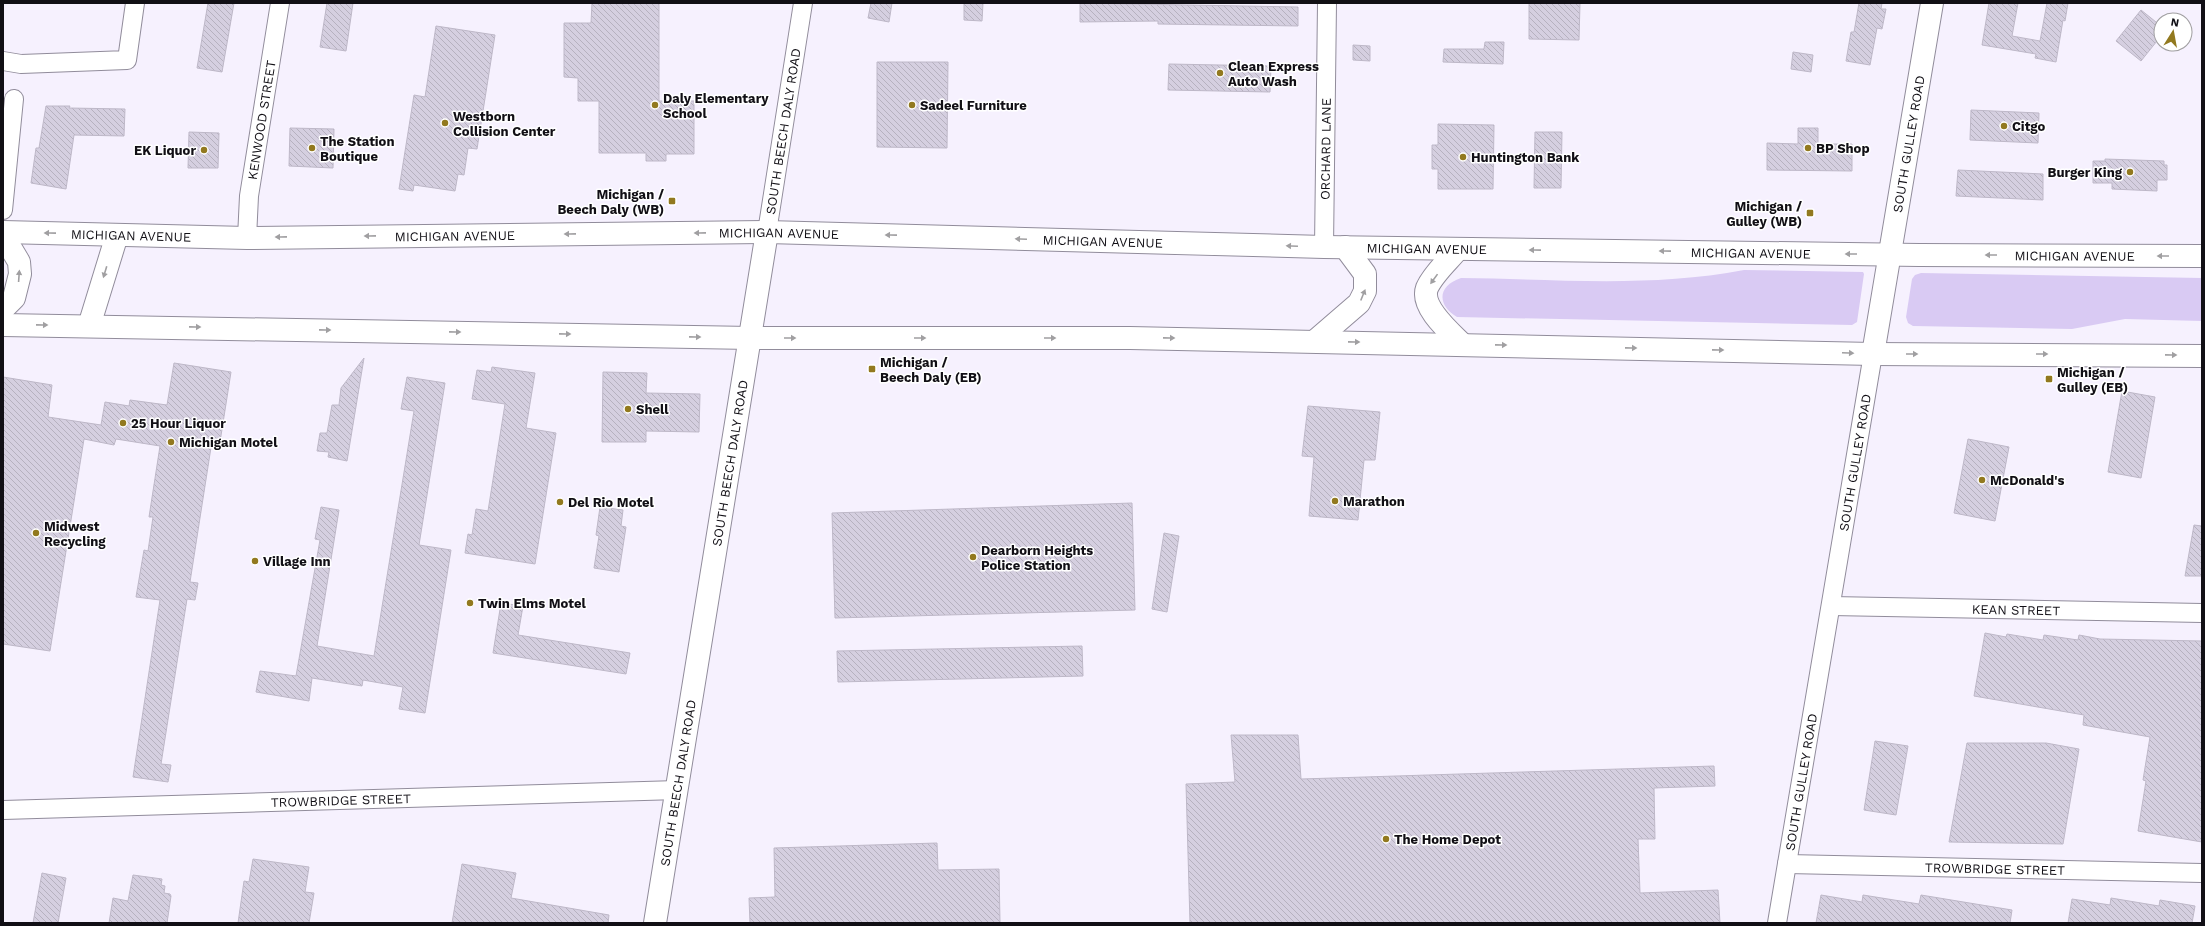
<svg xmlns="http://www.w3.org/2000/svg" width="2205" height="926" font-family="'Work Sans',sans-serif">
<style>
.green{fill:#d9caf3}
.building{fill:url(#building-back-hatch);stroke:#beb8c8}
.lines{fill:none;stroke-linecap:round;stroke-linejoin:round}
.minor-casing{stroke:#918c9b;stroke-width:20}
.tertiary-casing{stroke:#918c9b;stroke-width:24}
.secondary-casing{stroke:#918c9b;stroke-width:24}
.primary-casing{stroke:#918c9b;stroke-width:24}
.minor{stroke:#fff;stroke-width:18}
.tertiary{stroke:#fff;stroke-width:22}
.secondary{stroke:#fff;stroke-width:22}
.primary{stroke:#fff;stroke-width:22}
.oneway{fill:#a09fa1}
.poi-dot{fill:#92791f;stroke:#fff;stroke-width:1.5}
.labels{text-anchor:middle;dominant-baseline:central;stroke-width:3;stroke-linejoin:round;paint-order:stroke}
.poi-label{font-size:13px;font-weight:bold;fill:#110f15;stroke:#fff;text-anchor:start}
.street-label{font-size:13px;fill:#110f15;stroke:#fff}
</style>
<defs>
<pattern id="building-back-hatch" width="6" height="6" patternUnits="userSpaceOnUse"><rect width="6" height="6" fill="#d5cfe0"/><path d="M-1 5l2 2M0 0l6 6M5-1l2 2" fill="none" stroke="#b6b1bf"/></pattern>
</defs>
<rect width="100%" height="100%" fill="#f6f1fe"/>
<!-- green -->
<g class="green">
<path d="M1744,270L1863,272L1864,274L1857,322L1852,325L1457,317C1437,305 1437,286 1461,278C1555,279 1651,288 1744,270Z"/>
<polygon points="1921,273 2202,278 2202,321 2125,319 2072,329 1913,326 1908,323 1906,317 1912,279 1915,275"/>
</g>
<!-- building -->
<g class="building">
<polygon points="208,3 234,3 222,72 197,68"/>
<polygon points="327,3 353,3 346,51 320,47"/>
<polygon points="592,3 659,3 659,101 694,101 694,154 666,154 666,161 646,161 646,153 599,153 599,101 578,101 578,78 564,77 564,23 591,23"/>
<polygon points="871,3 892,3 889,22 868,18"/>
<polygon points="964,3 983,3 982,21 964,20"/>
<polygon points="1080,3 1298,7 1298,26 1158,24 1158,21 1080,22"/>
<polygon points="1529,3 1580,3 1579,40 1529,39"/>
<polygon points="1859,3 1882,3 1881,9 1886,9 1882,29 1877,28 1870,65 1846,61 1851,32 1854,32"/>
<polygon points="1989,3 2018,3 2012,36 2040,41 2047,3 2068,3 2065,21 2063,20 2056,62 2035,58 2036,54 1982,45"/>
<polygon points="2141,10 2161,26 2161,36 2141,61 2116,41"/>
<polygon points="436,26 495,35 477,149 468,148 464,175 458,174 455,191 414,185 413,191 399,189 414,95 425,97"/>
<polygon points="1485,42 1504,42 1503,64 1443,62 1444,49 1484,49"/>
<polygon points="1353,45 1370,46 1370,61 1353,60"/>
<polygon points="1793,52 1813,55 1811,72 1791,69"/>
<polygon points="877,62 948,62 947,148 877,147"/>
<polygon points="1169,64 1271,66 1270,92 1168,90"/>
<polygon points="46,106 70,106 69,108 125,109 124,136 74,135 66,189 31,183 36,148 39,148"/>
<polygon points="1971,110 2039,113 2038,143 1970,140"/>
<polygon points="1438,124 1494,125 1493,189 1438,189 1438,169 1432,169 1432,145 1438,145"/>
<polygon points="290,128 334,129 333,168 289,166"/>
<polygon points="1798,128 1818,128 1818,144 1852,144 1852,171 1767,170 1767,143 1798,144"/>
<polygon points="189,132 219,133 218,168 188,168"/>
<polygon points="1535,132 1562,132 1561,188 1534,188"/>
<polygon points="2105,159 2164,161 2164,165 2167,165 2167,180 2157,180 2157,191 2112,189 2112,183 2093,183 2093,161 2105,161"/>
<polygon points="1958,170 2043,174 2043,200 1956,196"/>
<polygon points="364,358 347,461 328,457 329,452 317,451 320,433 327,433 332,405 339,405 341,388"/>
<polygon points="174,363 231,372 220,442 212,441 190,582 198,583 195,600 187,599 161,764 171,765 168,782 133,777 160,600 136,597 144,550 148,551 153,517 149,517 160,446 116,439 114,445 84,439 50,651 3,644 3,377 52,385 48,417 101,425 105,402 129,406 130,400 167,405"/>
<polygon points="492,367 535,373 526,428 556,433 535,564 465,553 468,534 472,535 476,509 488,511 505,404 472,399 477,370 491,372"/>
<polygon points="603,372 647,373 646,393 700,394 699,432 646,431 646,442 602,442"/>
<polygon points="407,377 445,383 419,545 451,550 425,713 399,709 403,687 363,680 362,686 312,678 309,701 256,692 260,671 296,676 320,540 315,539 321,507 339,510 317,646 374,656 414,411 401,409"/>
<polygon points="2122,391 2155,397 2141,478 2108,472"/>
<polygon points="1308,406 1380,412 1375,460 1364,460 1358,520 1309,516 1314,457 1302,456"/>
<polygon points="1968,439 2009,447 1995,521 1954,513"/>
<polygon points="1132,503 1135,610 835,618 832,513"/>
<polygon points="600,507 623,510 621,526 626,527 619,572 594,568 599,536 596,535"/>
<polygon points="2194,525 2202,526 2202,576 2185,576"/>
<polygon points="1164,533 1179,536 1167,612 1152,609"/>
<polygon points="501,603 523,606 518,635 630,653 626,674 493,653"/>
<polygon points="1985,633 2006,637 2007,634 2043,640 2044,635 2078,640 2079,635 2100,639 2202,641 2202,842 2138,831 2146,781 2143,780 2150,737 2083,725 2084,715 1974,696"/>
<polygon points="1082,646 1083,676 838,682 837,651"/>
<polygon points="1231,735 1298,735 1301,779 1714,766 1715,786 1654,788 1655,839 1638,839 1640,893 1718,890 1720,923 1190,923 1186,784 1235,782"/>
<polygon points="1875,741 1908,746 1896,815 1864,810"/>
<polygon points="1967,743 2046,743 2079,749 2063,844 1949,842"/>
<polygon points="937,843 938,870 999,869 1000,923 750,923 749,898 775,897 774,848"/>
<polygon points="253,859 309,867 305,892 314,893 309,923 238,923 244,881 249,882"/>
<polygon points="462,864 516,873 511,898 609,915 608,923 452,923"/>
<polygon points="42,873 66,878 58,923 33,923"/>
<polygon points="133,875 162,879 161,885 165,886 164,893 170,894 171,896 167,923 109,923 113,898 128,901"/>
<polygon points="1821,895 1862,902 1863,895 1919,904 1921,895 2012,910 2010,923 1816,923"/>
<polygon points="2111,898 2159,906 2160,900 2195,906 2192,923 2068,923 2072,899 2110,905"/>
</g>
<g class="lines">
<defs>
<g id="minor">
<polyline points="3,61 21,64 127,60 135,3"/>
<polyline points="3,210 14,99"/>
<path id="s1" d="M767,232L803,3"/>
<path id="s2" d="M247,238L249,196L280,3"/>
<path id="s3" d="M1324,247L1327,3"/>
<path id="s4" d="M1831,606L2202,613"/>
<path id="s5" d="M3,810L678,790"/>
<path id="s6" d="M1787,864L2202,873"/>
<path id="s7" d="M1777,923L1873,354"/>
</g>
<g id="tertiary">
<path id="s8" d="M1873,354L1932,3"/>
</g>
<g id="secondary">
<path id="s9" d="M655,923L767,232"/>
</g>
<g id="primary">
<path id="s10" d="M3,232L247,238L767,232L1324,247L1919,255L2202,256"/>
<polyline points="3,235 19,262 20,274 14,298 3,309"/>
<path d="M1458,249C1449,260 1433,274 1427,288C1420,307 1450,332 1462,344"/>
<polyline points="3,325 751,338 1130,338 1873,354 2202,356"/>
<polyline points="89,326 117,235"/>
<polyline points="1315,341 1359,303 1365,291 1365,274 1345,247"/>
</g>
</defs>
<!-- minor casing -->
<use href="#minor" class="minor-casing"/>
<!-- tertiary casing -->
<use href="#tertiary" class="tertiary-casing"/>
<!-- secondary casing -->
<use href="#secondary" class="secondary-casing"/>
<!-- primary casing -->
<use href="#primary" class="primary-casing"/>
<!-- minor -->
<use href="#minor" class="minor"/>
<!-- tertiary -->
<use href="#tertiary" class="tertiary"/>
<!-- secondary -->
<use href="#secondary" class="secondary"/>
<!-- primary -->
<use href="#primary" class="primary"/>
</g>
<!-- one-way arrows -->
<defs><path id="oneway-solid" d="M-6-.8H1V-3.2L6.5 0L1 3.2V.8H-6Z"/></defs>
<g class="oneway">
<use href="#oneway-solid" transform="translate(50 233) rotate(-179)"/>
<use href="#oneway-solid" transform="translate(700 233) rotate(179)"/>
<use href="#oneway-solid" transform="translate(570 234) rotate(179)"/>
<use href="#oneway-solid" transform="translate(891 235) rotate(-179)"/>
<use href="#oneway-solid" transform="translate(370 236) rotate(179)"/>
<use href="#oneway-solid" transform="translate(281 237) rotate(179)"/>
<use href="#oneway-solid" transform="translate(1021 239) rotate(-178)"/>
<use href="#oneway-solid" transform="translate(1292 246) rotate(-178)"/>
<use href="#oneway-solid" transform="translate(1535 250) rotate(-179)"/>
<use href="#oneway-solid" transform="translate(1665 251) rotate(-179)"/>
<use href="#oneway-solid" transform="translate(1851 254) rotate(-180)"/>
<use href="#oneway-solid" transform="translate(1991 255) rotate(-180)"/>
<use href="#oneway-solid" transform="translate(2163 256) rotate(-180)"/>
<use href="#oneway-solid" transform="translate(105 272) rotate(107)"/>
<use href="#oneway-solid" transform="translate(19 276) rotate(-86)"/>
<use href="#oneway-solid" transform="translate(1434 279) rotate(126)"/>
<use href="#oneway-solid" transform="translate(1363 295) rotate(-68)"/>
<use href="#oneway-solid" transform="translate(42 325) rotate(1)"/>
<use href="#oneway-solid" transform="translate(195 327) rotate(1)"/>
<use href="#oneway-solid" transform="translate(325 330) rotate(1)"/>
<use href="#oneway-solid" transform="translate(455 332) rotate(1)"/>
<use href="#oneway-solid" transform="translate(565 334) rotate(1)"/>
<use href="#oneway-solid" transform="translate(695 337) rotate(1)"/>
<use href="#oneway-solid" transform="translate(790 338)"/>
<use href="#oneway-solid" transform="translate(920 338)"/>
<use href="#oneway-solid" transform="translate(1050 338)"/>
<use href="#oneway-solid" transform="translate(1169 338) rotate(1)"/>
<use href="#oneway-solid" transform="translate(1354 342) rotate(1)"/>
<use href="#oneway-solid" transform="translate(1501 345) rotate(1)"/>
<use href="#oneway-solid" transform="translate(1631 348) rotate(1)"/>
<use href="#oneway-solid" transform="translate(1718 350) rotate(1)"/>
<use href="#oneway-solid" transform="translate(1848 353) rotate(2)"/>
<use href="#oneway-solid" transform="translate(1912 354)"/>
<use href="#oneway-solid" transform="translate(2042 354)"/>
<use href="#oneway-solid" transform="translate(2171 355) rotate(1)"/>
</g>
<!-- markers -->
<g class="poi-dot">
<circle cx="1220" cy="73" r="4"/>
<circle cx="655" cy="105" r="4"/>
<circle cx="912" cy="105" r="4"/>
<circle cx="445" cy="123" r="4"/>
<circle cx="2004" cy="126" r="4"/>
<circle cx="312" cy="148" r="4"/>
<circle cx="1808" cy="148" r="4"/>
<circle cx="204" cy="150" r="4"/>
<circle cx="1463" cy="157" r="4"/>
<circle cx="2130" cy="172" r="4"/>
<rect x="668" y="197" width="8" height="8" rx="2"/>
<rect x="1806" y="209" width="8" height="8" rx="2"/>
<rect x="868" y="365" width="8" height="8" rx="2"/>
<rect x="2045" y="375" width="8" height="8" rx="2"/>
<circle cx="628" cy="409" r="4"/>
<circle cx="123" cy="423" r="4"/>
<circle cx="171" cy="442" r="4"/>
<circle cx="1982" cy="480" r="4"/>
<circle cx="1335" cy="501" r="4"/>
<circle cx="560" cy="502" r="4"/>
<circle cx="36" cy="533" r="4"/>
<circle cx="973" cy="557" r="4"/>
<circle cx="255" cy="561" r="4"/>
<circle cx="470" cy="603" r="4"/>
<circle cx="1386" cy="839" r="4"/>
</g>
<g class="labels">
<!-- poi labels -->
<g class="poi-label">
<text x="1228" y="66">Clean Express<tspan x="1228" dy="15">Auto Wash</tspan></text>
<text x="663" y="98">Daly Elementary<tspan x="663" dy="15">School</tspan></text>
<text x="920" y="105">Sadeel Furniture</text>
<text x="453" y="116">Westborn<tspan x="453" dy="15">Collision Center</tspan></text>
<text x="2012" y="126">Citgo</text>
<text x="320" y="141">The Station<tspan x="320" dy="15">Boutique</tspan></text>
<text x="1816" y="148">BP Shop</text>
<text x="196" y="150" text-anchor="end">EK Liquor</text>
<text x="1471" y="157">Huntington Bank</text>
<text x="2122" y="172" text-anchor="end">Burger King</text>
<text x="664" y="194" text-anchor="end">Michigan /<tspan x="664" dy="15">Beech Daly (WB)</tspan></text>
<text x="1802" y="206" text-anchor="end">Michigan /<tspan x="1802" dy="15">Gulley (WB)</tspan></text>
<text x="880" y="362">Michigan /<tspan x="880" dy="15">Beech Daly (EB)</tspan></text>
<text x="2057" y="372">Michigan /<tspan x="2057" dy="15">Gulley (EB)</tspan></text>
<text x="636" y="409">Shell</text>
<text x="131" y="423">25 Hour Liquor</text>
<text x="179" y="442">Michigan Motel</text>
<text x="1990" y="480">McDonald's</text>
<text x="1343" y="501">Marathon</text>
<text x="568" y="502">Del Rio Motel</text>
<text x="44" y="526">Midwest<tspan x="44" dy="15">Recycling</tspan></text>
<text x="981" y="550">Dearborn Heights<tspan x="981" dy="15">Police Station</tspan></text>
<text x="263" y="561">Village Inn</text>
<text x="478" y="603">Twin Elms Motel</text>
<text x="1394" y="839">The Home Depot</text>
</g>
<!-- street labels -->
<g class="street-label">
<text stroke="none"><textPath href="#s2" startOffset="119">KENWOOD STREET</textPath></text>
<text stroke="none"><textPath href="#s1" startOffset="102">SOUTH BEECH DALY ROAD</textPath></text>
<text stroke="none"><textPath href="#s8" startOffset="213">SOUTH GULLEY ROAD</textPath></text>
<text stroke="none"><textPath href="#s3" startOffset="98">ORCHARD LANE</textPath></text>
<text stroke="none"><textPath href="#s10" startOffset="776">MICHIGAN AVENUE</textPath></text>
<text stroke="none"><textPath href="#s10" startOffset="128">MICHIGAN AVENUE</textPath></text>
<text stroke="none"><textPath href="#s10" startOffset="452">MICHIGAN AVENUE</textPath></text>
<text stroke="none"><textPath href="#s10" startOffset="1100">MICHIGAN AVENUE</textPath></text>
<text stroke="none"><textPath href="#s10" startOffset="1424">MICHIGAN AVENUE</textPath></text>
<text stroke="none"><textPath href="#s10" startOffset="1748">MICHIGAN AVENUE</textPath></text>
<text stroke="none"><textPath href="#s10" startOffset="2072">MICHIGAN AVENUE</textPath></text>
<text stroke="none"><textPath href="#s9" startOffset="466">SOUTH BEECH DALY ROAD</textPath></text>
<text stroke="none"><textPath href="#s7" startOffset="467">SOUTH GULLEY ROAD</textPath></text>
<text stroke="none"><textPath href="#s4" startOffset="185">KEAN STREET</textPath></text>
<text stroke="none"><textPath href="#s7" startOffset="143">SOUTH GULLEY ROAD</textPath></text>
<text stroke="none"><textPath href="#s9" startOffset="142">SOUTH BEECH DALY ROAD</textPath></text>
<text stroke="none"><textPath href="#s5" startOffset="338">TROWBRIDGE STREET</textPath></text>
<text stroke="none"><textPath href="#s6" startOffset="208">TROWBRIDGE STREET</textPath></text>
</g>
</g>
<!-- border -->
<rect width="2205" height="926" fill="none" stroke="#110f15" stroke-width="8"/>
<!-- north arrow -->
<g transform="translate(2173 32) rotate(11)"><circle r="19" fill="#ffffff" stroke="#a09fa1"/>
<path d="M0-3L7 15L0 10L-7 15Z" fill="#92791f"/>
<text y="-6" font-size="11" font-weight="bold" text-anchor="middle" fill="#110f15">N</text>
</g>
</svg>
